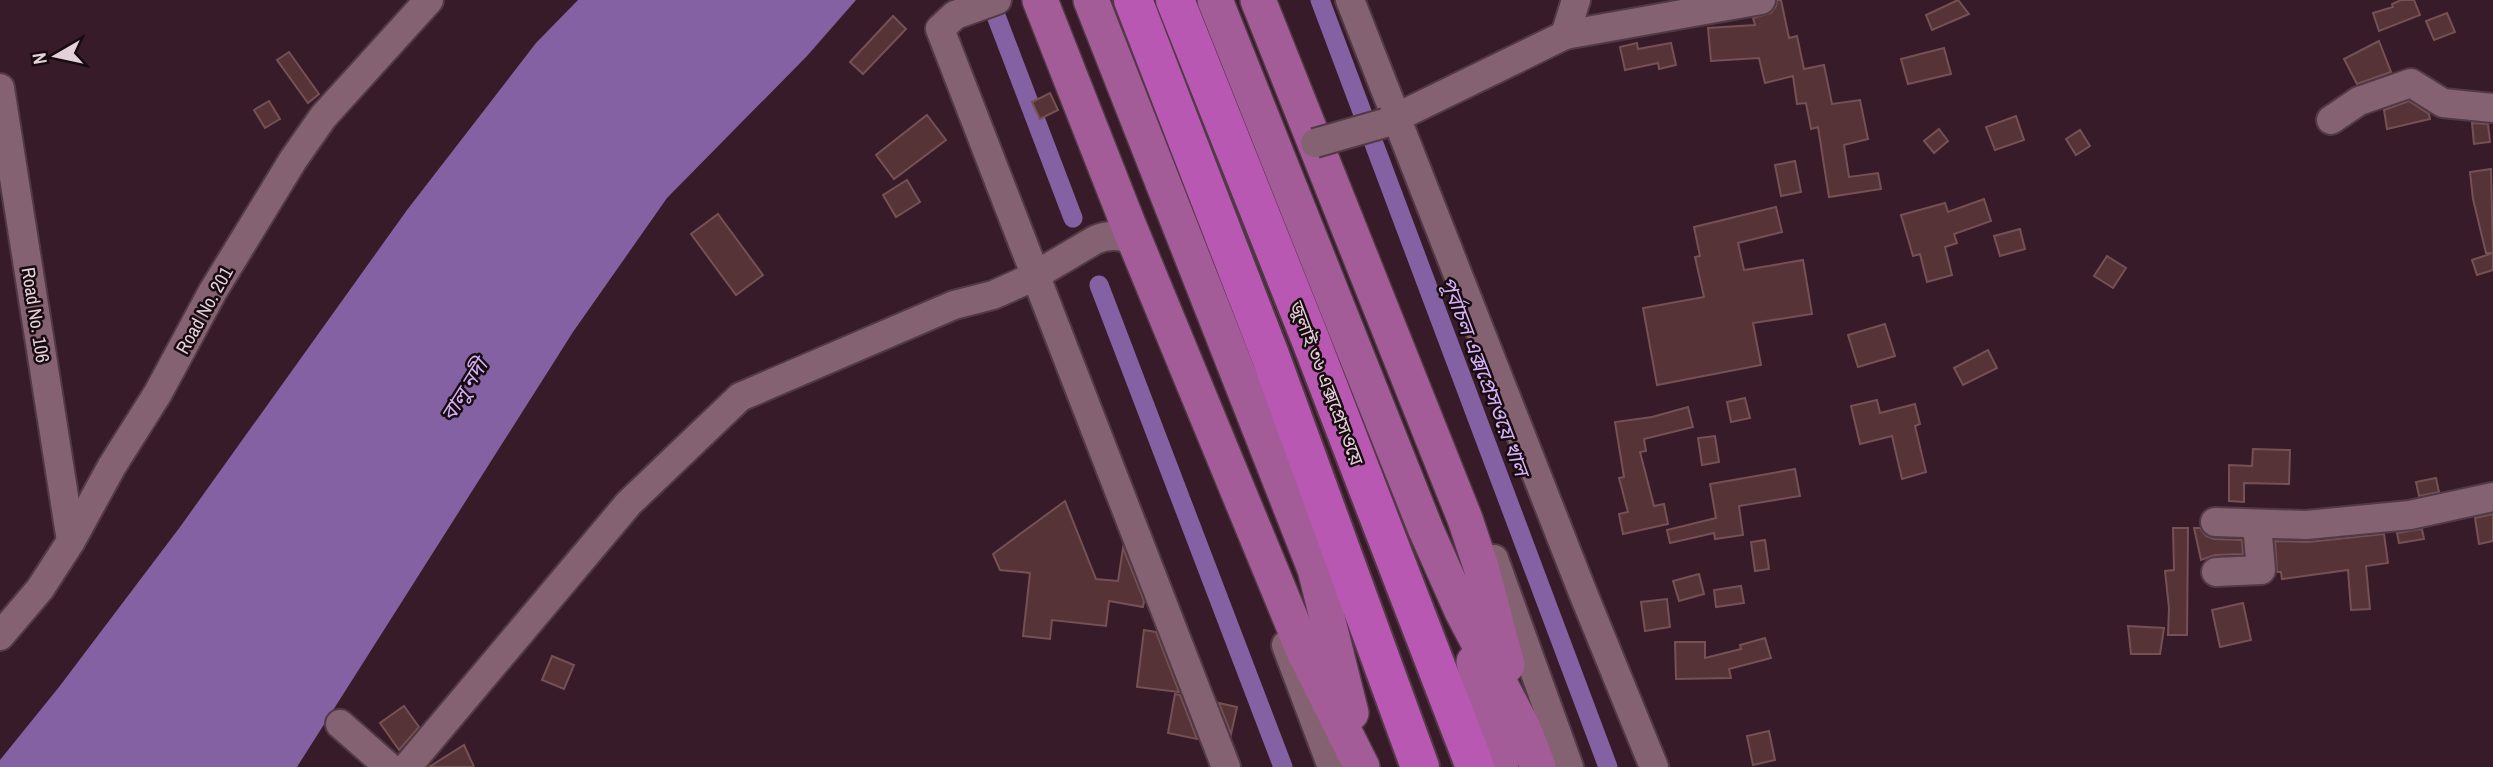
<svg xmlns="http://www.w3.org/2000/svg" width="2493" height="767" font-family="'Archivo Narrow','Noto Sans Bengali',sans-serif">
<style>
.water{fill:#8461a2}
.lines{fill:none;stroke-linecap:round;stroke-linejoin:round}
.canal{stroke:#8461a2;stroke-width:19}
.building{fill:#553336;stroke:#755154;stroke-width:2}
.minor-casing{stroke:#513a45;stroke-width:32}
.major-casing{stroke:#513a45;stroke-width:38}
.highway-casing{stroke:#513a45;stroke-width:42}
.minor{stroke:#856271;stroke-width:28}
.major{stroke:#a45c99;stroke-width:35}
.highway{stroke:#b958b3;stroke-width:38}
.minor-bridge-casing{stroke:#513a45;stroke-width:32;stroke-linecap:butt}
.minor-bridge{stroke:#856271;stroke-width:28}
.labels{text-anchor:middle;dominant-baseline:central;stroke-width:5;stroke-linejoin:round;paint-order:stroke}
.street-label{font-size:19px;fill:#e4d0d8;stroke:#170b10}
.water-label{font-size:21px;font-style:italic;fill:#d6b0f9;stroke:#170b10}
</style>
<rect width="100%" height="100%" fill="#381b29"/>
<!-- water -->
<polygon class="water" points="578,0 856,0 807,56 667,198 573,332 297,767 0,767 0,760 59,687 180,527 407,210 536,43"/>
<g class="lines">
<!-- canal -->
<g class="canal">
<polyline points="990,0 1073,218"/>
<polyline points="1320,0 1608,767"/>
<polyline points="1099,285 1283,767"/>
</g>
</g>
<!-- building -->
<g class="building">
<polygon points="1777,0 1781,0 1789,38 1797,36 1804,69 1824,65 1832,104 1860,100 1868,139 1844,145 1849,177 1878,173 1881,189 1829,197 1818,127 1811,129 1806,103 1797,104 1793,76 1765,83 1759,58 1711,61 1708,28 1755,25 1753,18 1771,13 1776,6"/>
<polygon points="1958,0 1969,14 1932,30 1926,15"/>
<polygon points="2401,0 2414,0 2420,15 2379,31 2373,13 2393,7 2392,4"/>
<polygon points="2447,13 2455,32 2434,40 2426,21"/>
<polygon points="893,16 906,29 863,74 850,62"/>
<polygon points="2379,41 2391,72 2357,84 2344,59"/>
<polygon points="1637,43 1638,49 1671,43 1676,65 1659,69 1658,63 1625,70 1620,47"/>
<polygon points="1944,48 1951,74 1908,84 1901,59"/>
<polygon points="289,52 319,94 308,103 277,60"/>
<polygon points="1050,93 1058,110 1040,119 1032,102"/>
<polygon points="269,101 280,119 265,128 254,110"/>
<polygon points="2409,101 2429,114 2430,119 2387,129 2384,110"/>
<polygon points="927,115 946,140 894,179 876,155"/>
<polygon points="2016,116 2024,140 1995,150 1986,127"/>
<polygon points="2472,123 2488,124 2490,142 2474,144"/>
<polygon points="1939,129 1948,141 1934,153 1924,141"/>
<polygon points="2080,130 2090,146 2076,155 2066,139"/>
<polygon points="1795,161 1801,192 1781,196 1775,165"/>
<polygon points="2491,169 2493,253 2486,253 2473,199 2470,172"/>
<polygon points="907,180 920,202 896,217 883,195"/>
<polygon points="1984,199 1991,221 1954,234 1957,243 1945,247 1952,275 1927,282 1920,254 1913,256 1901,215 1945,203 1948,212"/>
<polygon points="1776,207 1782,232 1738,243 1744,270 1803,260 1812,314 1753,323 1761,365 1657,385 1643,308 1704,297 1695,257 1700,256 1694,227"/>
<polygon points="718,214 763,275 736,295 691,234"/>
<polygon points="2020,229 2025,249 2000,256 1994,236"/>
<polygon points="2493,253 2493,270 2477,275 2472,260"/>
<polygon points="2107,256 2126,268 2113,288 2094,276"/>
<polygon points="1885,324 1895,356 1858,367 1848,335"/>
<polygon points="1988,350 1997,368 1963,385 1954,368"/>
<polygon points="1745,398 1750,418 1731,422 1727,402"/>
<polygon points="1877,400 1880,413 1915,404 1920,424 1915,426 1926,472 1902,479 1892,436 1860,444 1851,406"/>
<polygon points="1688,407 1693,427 1644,439 1646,451 1640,452 1654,506 1664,504 1668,524 1623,534 1619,514 1628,512 1619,478 1624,477 1615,422 1652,417"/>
<polygon points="1715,436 1719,462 1702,465 1698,438"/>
<polygon points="2253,449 2290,450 2289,484 2244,483 2244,502 2229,501 2229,465 2252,466"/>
<polygon points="1795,469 1800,496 1739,506 1743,535 1715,539 1714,533 1670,543 1667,530 1716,518 1710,484"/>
<polygon points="2436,478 2439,492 2419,496 2416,482"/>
<polygon points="1065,501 1096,579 1118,581 1123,548 1144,601 1143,607 1109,601 1106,626 1052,620 1050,639 1023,636 1030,573 1000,570 993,554"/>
<polygon points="2493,514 2493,541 2479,544 2475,518"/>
<polygon points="2173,528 2188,528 2187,635 2168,635 2169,608 2165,571 2174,570"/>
<polygon points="2194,528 2200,528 2206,536 2214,539 2242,540 2243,554 2215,555 2201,560"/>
<polygon points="2422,529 2424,539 2399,543 2397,533"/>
<polygon points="2384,534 2388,563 2366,566 2370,609 2351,610 2348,570 2282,579 2281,572 2277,572 2275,541 2308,542"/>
<polygon points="1765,540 1769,569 1755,571 1751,542"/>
<polygon points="1699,574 1704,594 1679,601 1673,581"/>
<polygon points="1741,586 1744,603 1716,607 1714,590"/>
<polygon points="1667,599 1670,627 1645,631 1641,602"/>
<polygon points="2243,603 2251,640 2220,647 2212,610"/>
<polygon points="2128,626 2164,628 2160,654 2131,654"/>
<polygon points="1144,630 1156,632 1179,692 1137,687"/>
<polygon points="1765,638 1771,658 1729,669 1731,678 1676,679 1675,642 1705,642 1705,658 1741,649 1740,645"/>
<polygon points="552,656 574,665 564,689 542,680"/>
<polygon points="1175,694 1180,695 1197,739 1168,733"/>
<polygon points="1219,703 1237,707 1231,734"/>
<polygon points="404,706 419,727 399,750 380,723"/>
<polygon points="1769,731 1775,760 1753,765 1747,736"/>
<polygon points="464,745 474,767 429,767"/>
</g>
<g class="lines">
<defs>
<g id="minor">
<polyline points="997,0 955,15 940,29 1226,767"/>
<polyline points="1350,0 1583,593 1654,767"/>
<polyline points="1565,35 1576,0"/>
<polyline points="0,88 71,541"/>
<polyline points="2331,120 2359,101 2411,83 2443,103 2493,108"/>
<polyline points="1385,123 1565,35 1761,0"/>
<polyline points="2215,522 2306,525 2410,515 2493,497"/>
<polyline points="1494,559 1569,767"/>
<polyline points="2216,572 2261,570 2257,524"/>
<polyline points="0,636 40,589 71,541 112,466 158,393 213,291 293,160 323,117 429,0"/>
<polyline points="1286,645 1332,767"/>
<polyline points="340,724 389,767"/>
<path d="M407,767L629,503L740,397L954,305L993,295L1029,279L1095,240C1109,234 1119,236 1134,239"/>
</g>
<g id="major">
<polyline points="1040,0 1128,224 1304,651 1362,767"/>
<polyline points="1091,0 1315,569 1351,713"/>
<polyline points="1215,0 1426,530 1462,611 1523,728 1538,767"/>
<polyline points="1258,0 1465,519 1481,567 1507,665"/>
<polyline points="1474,662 1501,767"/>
</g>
<g id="highway">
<polyline points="1133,0 1270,355 1420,767"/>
<polyline points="1175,0 1311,341 1475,767"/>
</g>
</defs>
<!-- minor casing -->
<use href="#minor" class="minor-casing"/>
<!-- major casing -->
<use href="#major" class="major-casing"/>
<!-- highway casing -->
<use href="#highway" class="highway-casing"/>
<!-- minor -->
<use href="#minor" class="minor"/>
<!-- major -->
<use href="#major" class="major"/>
<!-- highway -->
<use href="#highway" class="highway"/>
<defs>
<polyline id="minor-bridge" points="1315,143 1385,123"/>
</defs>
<!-- minor-bridge casing -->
<use href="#minor-bridge" class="minor-bridge-casing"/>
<!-- minor-bridge -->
<use href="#minor-bridge" class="minor-bridge"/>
</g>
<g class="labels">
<!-- street labels -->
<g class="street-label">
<text transform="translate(204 310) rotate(-61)">Road No. 201</text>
<text transform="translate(36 315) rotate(81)">Road No. 106</text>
<text transform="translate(1327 383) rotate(69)">জুলাই ৩৬ এক্সপ্রেসওয়ে</text>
</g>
<!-- water labels -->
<g class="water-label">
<text transform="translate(1485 376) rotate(69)">পূর্বাচল এক্সপ্রেসওয়ে খাল</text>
<text transform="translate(464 390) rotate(-58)">বালু নদী</text>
</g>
</g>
<!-- north arrow -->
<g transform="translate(56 56) rotate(261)" stroke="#170b10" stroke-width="5" paint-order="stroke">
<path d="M0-5L12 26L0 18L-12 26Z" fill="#e4d0d8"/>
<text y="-10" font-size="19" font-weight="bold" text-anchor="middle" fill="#e4d0d8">N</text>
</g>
</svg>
